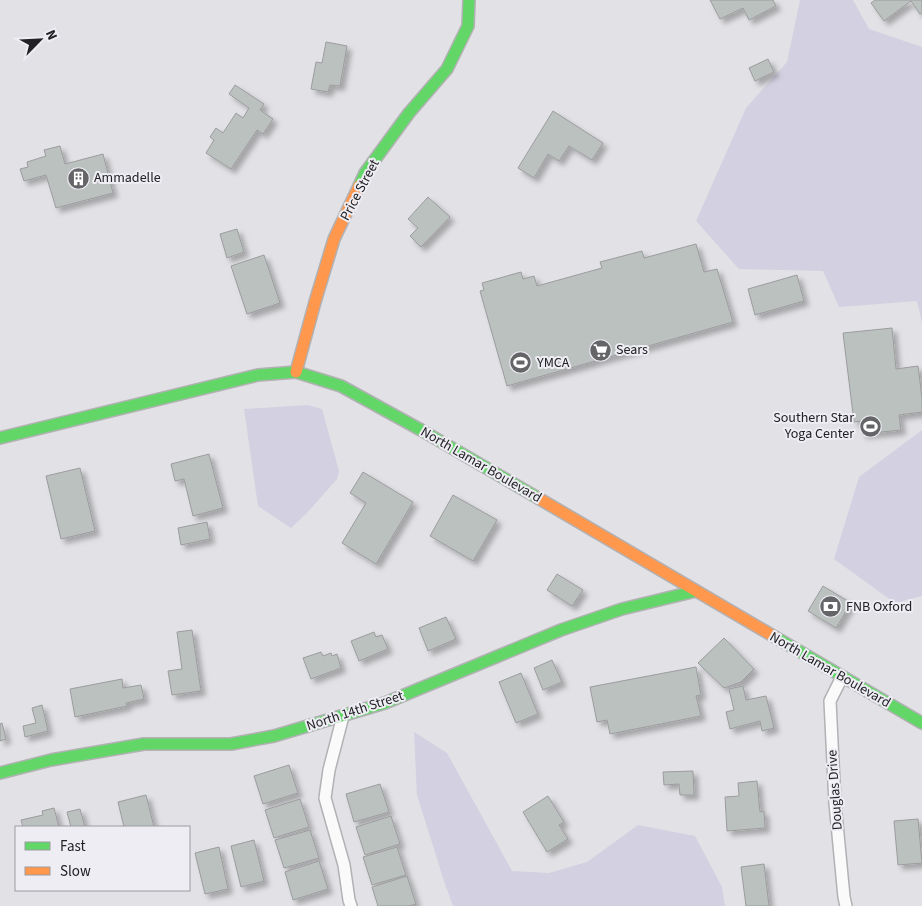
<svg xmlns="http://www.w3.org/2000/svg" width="922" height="906" font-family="'Source Sans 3',sans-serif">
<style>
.green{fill:#d3d0e1}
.building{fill:#bac1bf;stroke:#9c9c9e;filter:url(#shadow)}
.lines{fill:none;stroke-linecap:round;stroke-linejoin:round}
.street-casing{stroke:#b2b1b4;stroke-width:14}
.fast-casing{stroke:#b2b1b4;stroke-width:14}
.slow-casing{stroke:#b2b1b4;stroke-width:14}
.street{stroke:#fbfafb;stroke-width:11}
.fast{stroke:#63d668;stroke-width:11}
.slow{stroke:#ff974d;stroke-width:11}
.labels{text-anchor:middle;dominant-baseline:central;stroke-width:4;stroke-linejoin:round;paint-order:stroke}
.poi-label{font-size:14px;fill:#222224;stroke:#eeedf4;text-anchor:start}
.street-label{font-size:14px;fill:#222224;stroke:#eeedf4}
</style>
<defs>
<filter id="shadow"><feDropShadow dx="4.5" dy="4.5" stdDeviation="2.5" flood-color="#0004"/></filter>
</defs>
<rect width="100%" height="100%" fill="#e2e1e5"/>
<!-- green -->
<g class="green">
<polygon points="800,0 853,0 869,29 922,47 922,323 917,301 839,307 823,271 739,269 696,221 746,108 787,62"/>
<polygon points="308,405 322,409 339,471 337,479 307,513 291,528 258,506 244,409"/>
<polygon points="922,430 922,596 895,603 834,559 859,477"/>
<polygon points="414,732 447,753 512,871 549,873 587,862 638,825 695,836 722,887 725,906 453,906 444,881 417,795"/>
</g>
<!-- building -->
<g class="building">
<polygon points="710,0 773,0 776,6 749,20 743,8 720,19"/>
<polygon points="875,0 922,0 922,13 920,14 911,1 884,21 871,3"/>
<polygon points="326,42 347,46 340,86 330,85 328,92 311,89 316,62 322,63"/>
<polygon points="768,59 774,72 755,81 749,68"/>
<polygon points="235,85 264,104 260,110 273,119 263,134 257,130 231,169 206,153 214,140 210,137 216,128 223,133 236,113 243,118 249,108 229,94"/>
<polygon points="553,111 603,143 592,160 569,146 559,161 548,154 534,178 518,168"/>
<polygon points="60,146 65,164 103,154 113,193 56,208 46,175 24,181 20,169 28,167 27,162 46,156 44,150"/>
<polygon points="428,197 450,217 421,247 410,236 418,228 408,219"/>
<polygon points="237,229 244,252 227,258 220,234"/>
<polygon points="696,244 704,272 717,269 733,322 507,386 480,291 484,290 482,283 521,272 523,279 534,276 537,286 602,268 600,262 642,251 644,258"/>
<polygon points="264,255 280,303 247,314 231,266"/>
<polygon points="797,275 804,301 755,315 748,289"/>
<polygon points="892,328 896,369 918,366 922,398 922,412 899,415 901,430 862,434 861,421 854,422 843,333"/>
<polygon points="209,454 223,508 193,516 184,479 175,481 171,464"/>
<polygon points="80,468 95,531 61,539 46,476"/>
<polygon points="363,472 413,502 376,564 342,543 366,503 350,493"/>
<polygon points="453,495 497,520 473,561 430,536"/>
<polygon points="207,522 210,539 181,545 178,528"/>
<polygon points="557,574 583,590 572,606 547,590"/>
<polygon points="823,586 851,603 836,628 808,611"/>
<polygon points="446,617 456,639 428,651 419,628"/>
<polygon points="192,630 201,691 172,695 168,671 182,669 177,632"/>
<polygon points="374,632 376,637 382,635 388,649 359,661 351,641"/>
<polygon points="724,638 754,669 741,682 724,688 698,663"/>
<polygon points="321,652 323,656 331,653 332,656 337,654 341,668 311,679 303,658"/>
<polygon points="552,660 562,682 543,690 534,668"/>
<polygon points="696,667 701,695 696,696 701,716 610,734 607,720 597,722 590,687"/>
<polygon points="521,673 538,714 516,723 499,682"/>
<polygon points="122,679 123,688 141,685 144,699 126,703 127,706 75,717 70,689"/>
<polygon points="743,686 746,700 766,696 774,728 762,731 760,721 730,729 726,712 734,710 729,689"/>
<polygon points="42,705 48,731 25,737 23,726 36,723 32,708"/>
<polygon points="2,723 6,739 0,741 0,724"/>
<polygon points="289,765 298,793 263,804 254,776"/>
<polygon points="693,771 694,795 680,795 679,784 664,785 663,772"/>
<polygon points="757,781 760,812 764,811 765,828 727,831 725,797 739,796 738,783"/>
<polygon points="380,784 389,812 354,822 346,794"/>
<polygon points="146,795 154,827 124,827 118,802"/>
<polygon points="548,796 564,822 559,825 568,839 547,852 523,812"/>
<polygon points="300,799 309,827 274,838 265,810"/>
<polygon points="54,808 59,827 23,827 21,820 43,815 42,811"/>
<polygon points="80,809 85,827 71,827 67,812"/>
<polygon points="391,816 400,844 365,855 356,827"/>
<polygon points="918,819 922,863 898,865 894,821"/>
<polygon points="310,830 319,858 284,868 275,840"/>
<polygon points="254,840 264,881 241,887 231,846"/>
<polygon points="219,847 228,889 205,894 195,853"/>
<polygon points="397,847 406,875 372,885 363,857"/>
<polygon points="319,861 328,889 293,900 285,872"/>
<polygon points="764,864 769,906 746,906 741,867"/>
<polygon points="407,876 416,904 409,906 378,906 372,887"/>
</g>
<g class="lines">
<defs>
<g id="street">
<polyline points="842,677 830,701 835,803 844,897 846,906"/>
<polyline points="343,716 329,770 325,798 344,865 349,900 351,906"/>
</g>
<g id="fast">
<polyline points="359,186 365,173 409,113 447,69 468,26 469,0"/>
<polyline points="0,438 258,375 296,372 341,386 421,430 538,498"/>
<polyline points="775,637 922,723"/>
<polyline points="0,773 51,760 144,744 231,744 274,736 385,703 561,630 622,609 696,591"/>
</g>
<g id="slow">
<polyline points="296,372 315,302 334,239 359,186"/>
<polyline points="538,498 775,637"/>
</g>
</defs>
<!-- street casing -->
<use href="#street" class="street-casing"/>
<!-- fast casing -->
<use href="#fast" class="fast-casing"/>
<!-- slow casing -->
<use href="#slow" class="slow-casing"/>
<!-- street -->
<use href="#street" class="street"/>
<!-- fast -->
<use href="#fast" class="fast"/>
<!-- slow -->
<use href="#slow" class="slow"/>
</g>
<!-- icons -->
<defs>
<symbol id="building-disc" viewBox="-11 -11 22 22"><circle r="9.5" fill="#656568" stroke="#eeedf4"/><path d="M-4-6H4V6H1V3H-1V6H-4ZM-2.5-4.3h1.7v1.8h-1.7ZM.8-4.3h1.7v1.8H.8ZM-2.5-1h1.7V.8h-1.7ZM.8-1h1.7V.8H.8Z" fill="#fff"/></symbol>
<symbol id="supermarket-disc" viewBox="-11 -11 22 22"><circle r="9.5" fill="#656568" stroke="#eeedf4"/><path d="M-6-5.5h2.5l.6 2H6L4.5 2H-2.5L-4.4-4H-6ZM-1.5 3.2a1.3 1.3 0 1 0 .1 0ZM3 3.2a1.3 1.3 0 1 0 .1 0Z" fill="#fff"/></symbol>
<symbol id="stadium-disc" viewBox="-11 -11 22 22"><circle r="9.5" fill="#656568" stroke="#eeedf4"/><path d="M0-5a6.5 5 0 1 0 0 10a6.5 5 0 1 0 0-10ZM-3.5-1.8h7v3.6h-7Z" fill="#fff"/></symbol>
<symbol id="bank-disc" viewBox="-11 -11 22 22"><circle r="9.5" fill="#656568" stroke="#eeedf4"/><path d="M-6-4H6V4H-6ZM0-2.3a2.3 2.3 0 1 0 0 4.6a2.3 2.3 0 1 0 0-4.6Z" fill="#fff"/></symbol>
</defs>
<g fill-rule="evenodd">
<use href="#building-disc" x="66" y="166" width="25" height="25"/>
<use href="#supermarket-disc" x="588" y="338" width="25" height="25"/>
<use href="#stadium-disc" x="508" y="350" width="25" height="25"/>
<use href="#stadium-disc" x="858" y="414" width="25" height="25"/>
<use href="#bank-disc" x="818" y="594" width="25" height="25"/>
</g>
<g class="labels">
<!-- poi labels -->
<g class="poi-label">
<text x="94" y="178">Ammadelle</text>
<text x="616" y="350">Sears</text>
<text x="537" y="363">YMCA</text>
<text x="854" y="418" text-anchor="end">Southern Star<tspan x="854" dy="16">Yoga Center</tspan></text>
<text x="846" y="607">FNB Oxford</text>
</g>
<!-- street labels -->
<g class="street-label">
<text transform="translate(360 190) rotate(-62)">Price Street</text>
<text transform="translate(481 465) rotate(30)">North Lamar Boulevard</text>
<text transform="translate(830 670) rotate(30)">North Lamar Boulevard</text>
<text transform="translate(355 711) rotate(-18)">North 14th Street</text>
<text transform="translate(835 790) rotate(-94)">Douglas Drive</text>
</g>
</g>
<!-- legend -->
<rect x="15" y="826" width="175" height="65" fill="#eeedf4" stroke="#9c9ca1"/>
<rect x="25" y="842" width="25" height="8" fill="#63d668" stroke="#9c9ca1"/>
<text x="60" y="851" font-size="15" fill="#222224">Fast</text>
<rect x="25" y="867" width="25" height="8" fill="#ff974d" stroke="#9c9ca1"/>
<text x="60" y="876" font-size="15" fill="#222224">Slow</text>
<!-- north arrow -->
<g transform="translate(40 40) rotate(66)" stroke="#eeedf4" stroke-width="4" paint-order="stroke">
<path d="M0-4L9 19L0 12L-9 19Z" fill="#222224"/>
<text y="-8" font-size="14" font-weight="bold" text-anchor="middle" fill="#222224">N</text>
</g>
</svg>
